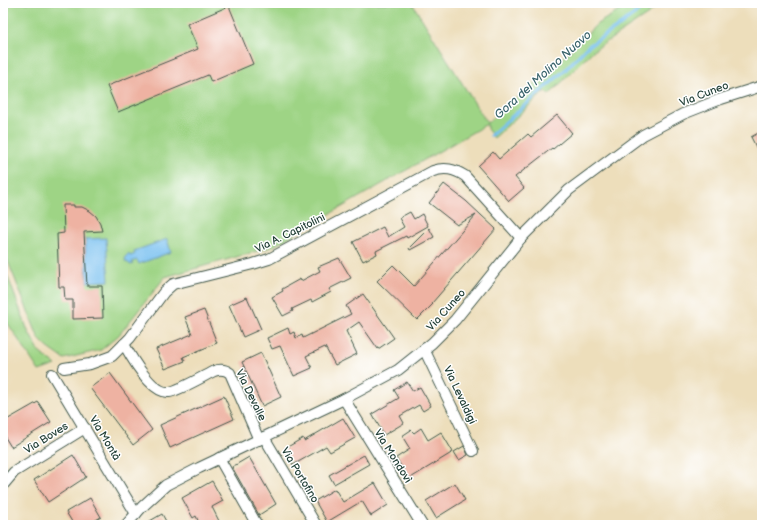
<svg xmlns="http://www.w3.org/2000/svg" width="765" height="528" font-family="'Balsamiq Sans',sans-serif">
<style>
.green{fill:#9ed485;stroke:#5e885c}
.water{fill:#78c0f0;stroke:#4c7e92}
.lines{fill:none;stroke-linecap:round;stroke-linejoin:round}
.stream{stroke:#78c0f0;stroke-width:3.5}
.building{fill:#eeb2a2}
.street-casing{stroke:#3e5548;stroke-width:12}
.street{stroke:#fff;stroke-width:10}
.labels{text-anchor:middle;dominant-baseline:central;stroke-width:3;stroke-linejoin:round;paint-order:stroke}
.street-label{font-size:11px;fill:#1f3d34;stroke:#fff}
.water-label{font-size:12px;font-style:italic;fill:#3a646c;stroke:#fff}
</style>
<rect width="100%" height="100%" fill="#fff"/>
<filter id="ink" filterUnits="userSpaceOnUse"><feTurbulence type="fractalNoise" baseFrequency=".025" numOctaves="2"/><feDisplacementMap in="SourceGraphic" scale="8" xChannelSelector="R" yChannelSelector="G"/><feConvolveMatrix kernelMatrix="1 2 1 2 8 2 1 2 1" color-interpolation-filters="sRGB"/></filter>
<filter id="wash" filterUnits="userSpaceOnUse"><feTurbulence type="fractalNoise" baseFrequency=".012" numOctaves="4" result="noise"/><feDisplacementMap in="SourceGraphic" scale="16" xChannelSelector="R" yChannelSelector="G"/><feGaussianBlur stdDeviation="0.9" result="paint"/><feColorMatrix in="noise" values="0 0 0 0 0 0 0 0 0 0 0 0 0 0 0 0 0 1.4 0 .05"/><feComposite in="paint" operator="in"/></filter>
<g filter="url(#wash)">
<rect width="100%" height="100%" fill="#eddebb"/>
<!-- green -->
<g class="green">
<polygon points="3,3 412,3 487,123 547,73 597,24 632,3 661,3 650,13 593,51 549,95 545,91 494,138 487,129 487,124 272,247 165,277 119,335 101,350 64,359 47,347 39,339 3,249"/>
<polygon points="3,264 28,331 40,353 56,365 39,371 3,316"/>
</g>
<!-- water -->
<g class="water">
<polygon points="106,238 109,281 87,282 85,239"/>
<polygon points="167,239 171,252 139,264 137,260 132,262 133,264 131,265 125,261 126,256 129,253 130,256 135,254 134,251"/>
</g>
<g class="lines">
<!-- stream -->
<polyline class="stream" points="491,135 564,71 587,47 619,26 649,3"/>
</g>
<g id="blocks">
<!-- building -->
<g class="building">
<polygon points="229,6 253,64 211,82 208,75 118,112 107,86 198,49 187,24"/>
<polygon points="557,115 572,133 553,149 552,148 515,177 524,188 509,201 478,166 493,152 499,159 528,134 531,137"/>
<polygon points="762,131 762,159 751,137"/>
<polygon points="444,184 466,201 496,229 432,303 433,304 417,320 377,281 393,265 414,286 476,215 457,225 429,203"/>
<polygon points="63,205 74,205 74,207 82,207 90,211 96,216 100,223 102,231 84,232 87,286 102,286 103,318 73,319 73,300 65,300 64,287 59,287 57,234 64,233"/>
<polygon points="410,212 414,219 422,214 428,226 407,238 406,236 376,251 377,254 363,261 353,242 383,227 388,237 404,227 399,218"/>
<polygon points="429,228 434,237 410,250 409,248"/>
<polygon points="339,258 351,278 329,289 331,292 312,302 311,300 292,309 293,311 283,316 272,297 283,291 282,289 300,279 301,281 320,271 318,267"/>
<polygon points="363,294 394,338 378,349 359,322 346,331 357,354 335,365 325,347 306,356 312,368 294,376 280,346 272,349 267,338 288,328 290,334 294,332 296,338 302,335 303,338 351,314 346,306"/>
<polygon points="247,297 261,329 243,337 229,305"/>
<polygon points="204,310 217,343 183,357 185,361 165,369 156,349 192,334 185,317"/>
<polygon points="261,353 281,397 262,406 242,362"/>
<polygon points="110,373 152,430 133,445 90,388"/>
<polygon points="407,382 413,391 420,387 431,406 423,411 419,405 400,416 404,423 384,435 372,414 399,398 394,390"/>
<polygon points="224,396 234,419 170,448 160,425"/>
<polygon points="38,402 51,422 11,447 3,434 3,422"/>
<polygon points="343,418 355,438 330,452 326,446 293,465 284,449 303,438 304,441"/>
<polygon points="421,428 428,440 441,432 453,452 409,479 396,458 410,449 402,436 411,430 414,433"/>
<polygon points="464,446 468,455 459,460 454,452"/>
<polygon points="73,455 86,477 48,502 34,480"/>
<polygon points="364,455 369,464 334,484 329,475"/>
<polygon points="249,457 276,504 259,515 232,467"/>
<polygon points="212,481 223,501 212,507 221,525 200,525 196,516 193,518 182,498"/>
<polygon points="375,483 388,505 371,516 362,501 327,522 315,501 335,489 343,502"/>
<polygon points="455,483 465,500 436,518 426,501"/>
<polygon points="90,498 101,517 87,525 74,525 66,512"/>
<polygon points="162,514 168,525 143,525"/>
</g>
</g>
</g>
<g filter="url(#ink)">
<use href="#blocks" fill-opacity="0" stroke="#3e5548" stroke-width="1"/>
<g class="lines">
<defs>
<g id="street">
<path d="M124,344C131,357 152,394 169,392C178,391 204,376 214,371C220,369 225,369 230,373L259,440"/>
<polyline points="424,349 473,451"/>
<path d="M64,368L90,364L112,356L130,338L164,292L173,284L253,264L269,259L433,171C445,167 454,169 465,176L521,238"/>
<polyline points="52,374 136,514"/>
<polyline points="344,399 422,525"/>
<polyline points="264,437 316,525"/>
<polyline points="219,458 257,525"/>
<polyline points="3,485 14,472 85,428"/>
<polyline points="126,525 142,507 166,485 199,468 344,399 398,370 432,343 455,320 521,238 569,190 643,135 683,114 721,99 762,86"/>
</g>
</defs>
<!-- street casing -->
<use href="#street" class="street-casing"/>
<!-- street -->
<use href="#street" class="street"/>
</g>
</g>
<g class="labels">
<!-- street labels -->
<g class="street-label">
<text transform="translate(704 94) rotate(-21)">Via Cuneo</text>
<text transform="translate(290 233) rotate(-26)">Via A. Capitolini</text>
<text transform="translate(446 310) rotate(-48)">Via Cuneo</text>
<text transform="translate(251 395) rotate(64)">Via Devalle</text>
<text transform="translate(460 395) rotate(65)">Via Levaldigi</text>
<text transform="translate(46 438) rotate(-32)">Via Boves</text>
<text transform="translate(105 438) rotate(59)">Via Montà</text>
<text transform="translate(393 456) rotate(58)">Via Mondovì</text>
<text transform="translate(300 475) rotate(59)">Via Portofino</text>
</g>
<!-- water labels -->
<g class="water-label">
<text transform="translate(543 75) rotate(-42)">Gora del Molino Nuovo</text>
</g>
</g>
<!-- margin -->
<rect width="765" height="528" fill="none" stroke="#fff" stroke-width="16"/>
</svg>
